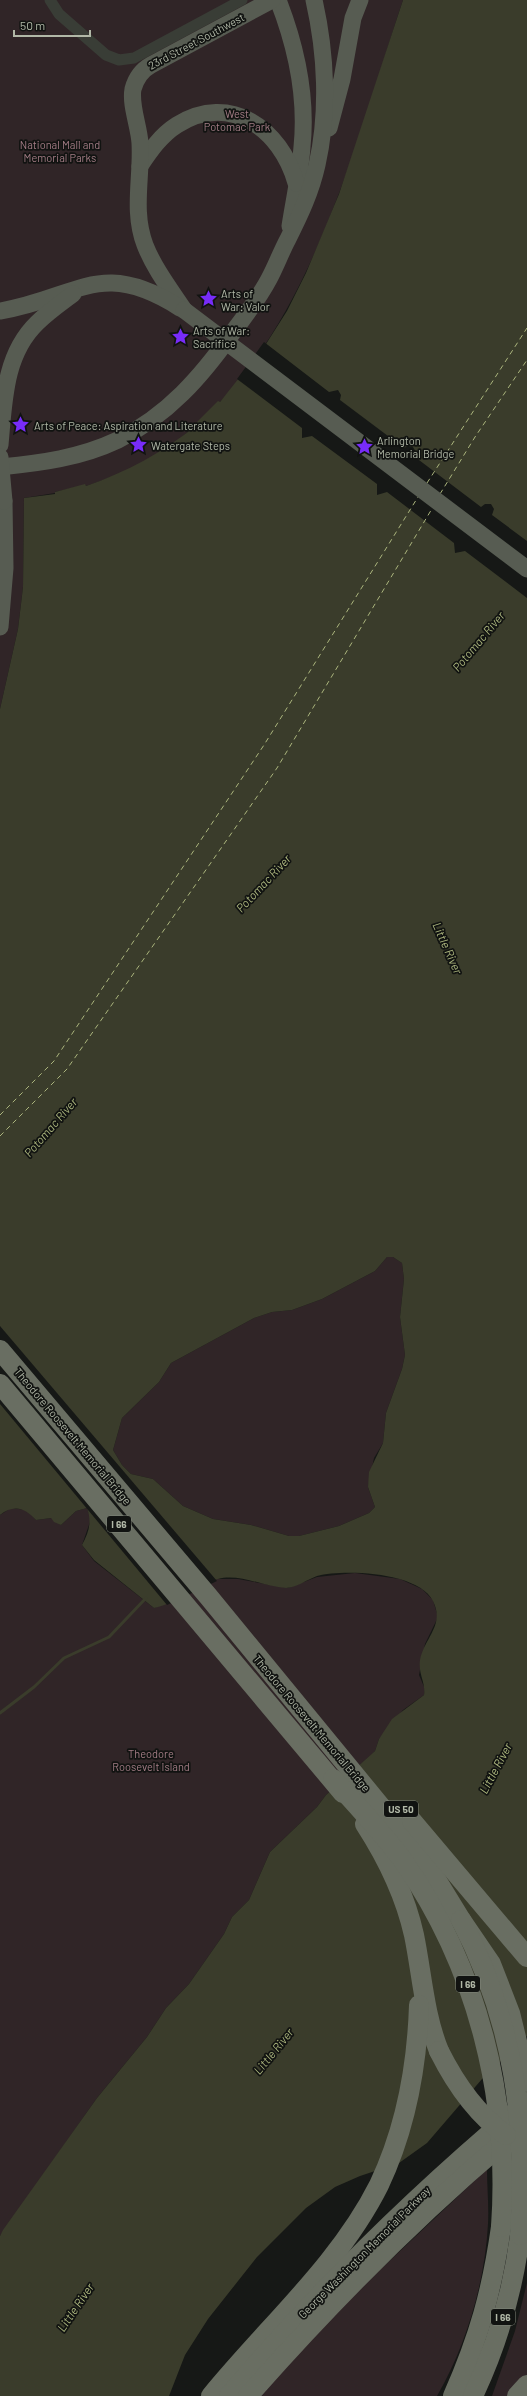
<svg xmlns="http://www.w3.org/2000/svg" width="527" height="2396" font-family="Barlow,sans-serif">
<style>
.green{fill:#302527}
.water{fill:#3a3c2b;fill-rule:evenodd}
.pier{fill:#161816}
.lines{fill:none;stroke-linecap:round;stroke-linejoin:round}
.stream{stroke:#3a3c2b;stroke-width:3}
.ferry{stroke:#abb57d;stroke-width:1;stroke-dasharray:5 4;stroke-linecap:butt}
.minor{stroke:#393d36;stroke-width:11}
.primary{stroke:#575c52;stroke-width:17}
.motorway{stroke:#696e62;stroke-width:20}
.primary-bridge{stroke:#575c52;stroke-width:17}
.motorway-bridge{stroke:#696e62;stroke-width:20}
.labels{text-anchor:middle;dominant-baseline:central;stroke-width:3.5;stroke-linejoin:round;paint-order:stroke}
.shield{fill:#111311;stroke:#81867a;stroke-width:1}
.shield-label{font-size:10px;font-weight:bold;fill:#b1b8a7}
.street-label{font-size:11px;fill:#b1b8a7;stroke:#111311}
.park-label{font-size:11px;fill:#a47d86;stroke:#111311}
.poi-label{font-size:11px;fill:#b1b8a7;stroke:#111311;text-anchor:start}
.water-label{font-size:12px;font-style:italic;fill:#abb57d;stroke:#111311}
</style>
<rect width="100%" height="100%" fill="#161816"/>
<!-- green -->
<g class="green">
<path d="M0,0H403C351,157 303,363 156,455C134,469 110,478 86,486L85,485L55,492V493L24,498L23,587L18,629L0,709Z"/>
<polygon points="387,1257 393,1257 402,1263 404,1279 400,1317 405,1355 402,1369 386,1413 383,1443 374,1458 368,1487 375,1507 369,1513 339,1526 299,1536 289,1536 251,1525 213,1519 183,1506 153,1479 131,1474 122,1465 113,1450 122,1418 159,1382 171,1363 254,1318 272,1312 292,1310 322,1299 375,1271"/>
<polygon points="11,1508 27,1510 36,1520 51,1518 61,1525 76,1511 87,1508 91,1519 82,1545 94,1561 154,1608 217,1579 238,1579 288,1588 317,1577 355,1573 400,1579 422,1589 433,1600 438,1617 425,1644 419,1675 425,1689 424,1695 403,1710 379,1739 375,1751 371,1755 326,1795 317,1807 270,1852 249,1900 232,1917 224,1934 189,1984 166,2008 147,2037 97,2098 0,2236 0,1515"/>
<path d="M487,2169C487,2187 489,2206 488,2224C485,2282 466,2346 437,2396H260L328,2319Z"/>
<polygon points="527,2283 527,2375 508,2396 492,2396 515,2331"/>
</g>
<!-- water -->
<path class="water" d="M403,0H527V2036L482,2079L427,2143L399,2163L360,2176L335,2187L306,2208L257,2257L208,2319L185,2355L169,2396H0V2236L3,2230L97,2098L147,2037L166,2008L189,1984L224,1934L232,1917L249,1900L270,1852L317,1807L326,1795L375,1751L379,1739L392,1719L424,1695C426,1683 418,1674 420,1660C425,1637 445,1625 433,1601C419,1572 344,1569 317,1576C308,1579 296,1588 286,1588C265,1587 239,1573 218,1579C196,1585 176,1604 154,1608L94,1560L82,1545C89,1532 92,1522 87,1508L76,1511L61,1525L54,1522L51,1518L36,1520C25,1508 14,1504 0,1515V709L18,629L23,587L24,498L55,494V492L85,484L86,486C127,472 163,452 197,425L196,423L218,401L220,402L266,344L287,311L306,273L339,194ZM387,1257H393L402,1263L404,1279L400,1317L405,1355L402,1369L386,1413L383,1443L369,1472L368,1487L375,1507L369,1513L339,1526L299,1536H289L251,1525L213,1519L183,1506L153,1479L131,1474L122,1465L113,1450L122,1418L159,1382L171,1363L254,1318L272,1312L292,1310L322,1299L375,1271Z"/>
<!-- pier -->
<g class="pier">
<polygon points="264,342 329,392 338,390 341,395 340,400 404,448 408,446 413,447 416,452 415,457 481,507 485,504 491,504 494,509 492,515 527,541 527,598 465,551 455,553 454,543 387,492 377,495 377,484 312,436 302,438 302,428 237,379"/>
<polygon points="0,1326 217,1581 167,1605 0,1404"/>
</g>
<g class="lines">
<!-- stream -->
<polyline class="stream" points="0,1713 34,1687 64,1658 109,1637 146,1598"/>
<!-- ferry -->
<g class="ferry">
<polyline points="427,483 527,328"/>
<polyline points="440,494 475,437 527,360"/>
<polyline points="0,1115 54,1061 264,745 418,497"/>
<polyline points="0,1136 67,1069 277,768 433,507"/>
</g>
<!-- minor -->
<polyline class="minor" points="50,0 59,14 106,55 119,60 134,58 242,0"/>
<!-- primary -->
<g class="primary">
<path d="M278,0C296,46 307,98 302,147C300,174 294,200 290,226"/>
<polyline points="329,128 342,79 353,18 360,0"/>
<path d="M140,166C150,151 161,135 177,125C230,92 281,129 296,183"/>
<path d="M184,310C170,289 154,268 145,245C132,211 142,178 140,143C139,126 130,105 133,89C136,78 142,70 151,65L272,0"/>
<path d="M0,311C78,298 100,257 180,308"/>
<path d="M0,445C4,402 4,355 37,323C48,312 61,303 73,294"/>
<path d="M0,467C41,463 80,458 118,440C168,415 201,377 233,332C246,315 259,298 269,279C276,266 281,252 288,239C300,215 311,192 317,165C329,112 326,53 314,0"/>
<polyline points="0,627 5,568 4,501"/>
</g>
<!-- motorway -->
<g class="motorway">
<polyline points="0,1350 208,1596 423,1858 461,1920 491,1964 510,2013 527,2082"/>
<polyline points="0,1384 343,1793"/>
<polyline points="412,1821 527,1957"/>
<path d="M365,1824C387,1858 405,1895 414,1935C422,1974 424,2014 439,2051"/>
<path d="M211,2396C267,2327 339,2265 379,2185C406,2128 417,2067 419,2005"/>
<path d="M229,2396C320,2289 419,2192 527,2102"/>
<path d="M248,2396C330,2303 416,2216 511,2136"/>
<path d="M453,2396C479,2337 492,2291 501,2227"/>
<path d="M473,2396C497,2345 513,2291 520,2235"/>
<polyline points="517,2396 527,2385"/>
</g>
<!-- primary-bridge -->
<g class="primary-bridge">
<polyline points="184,310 527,569"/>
<polyline points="0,457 4,501"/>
</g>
<!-- motorway-bridge -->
<g class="motorway-bridge">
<path d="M333,1779C357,1806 383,1833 404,1862C478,1969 510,2099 501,2227"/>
<path d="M461,1920C514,2021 527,2123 520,2235"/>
<path d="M439,2051C455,2083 476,2114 506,2135"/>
</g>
</g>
<!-- icons -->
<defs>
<symbol id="sight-bare" viewBox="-9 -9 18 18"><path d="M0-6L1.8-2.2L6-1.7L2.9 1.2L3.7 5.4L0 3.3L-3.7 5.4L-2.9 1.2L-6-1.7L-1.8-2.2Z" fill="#782cf9" stroke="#111311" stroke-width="2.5" paint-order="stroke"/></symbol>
</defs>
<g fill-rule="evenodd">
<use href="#sight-bare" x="196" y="286" width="25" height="25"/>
<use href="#sight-bare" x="168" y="324" width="25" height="25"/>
<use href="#sight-bare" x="8" y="412" width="25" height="25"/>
<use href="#sight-bare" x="126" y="432" width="25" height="25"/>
<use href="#sight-bare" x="352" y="434" width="25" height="25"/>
</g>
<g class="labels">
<!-- shield labels -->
<g class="shield">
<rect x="107" y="1516" width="24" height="16" rx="3"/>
<rect x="384" y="1801" width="34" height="16" rx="3"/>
<rect x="456" y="1976" width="24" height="16" rx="3"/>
<rect x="491" y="2309" width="24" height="16" rx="3"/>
</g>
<g class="shield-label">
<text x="119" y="1524">I 66</text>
<text x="401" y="1809">US 50</text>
<text x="468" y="1984">I 66</text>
<text x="503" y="2317">I 66</text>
</g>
<!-- street labels -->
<g class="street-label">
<text transform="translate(196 41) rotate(-28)">23rd Street Southwest</text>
<text transform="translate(73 1436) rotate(50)">Theodore Roosevelt Memorial Bridge</text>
<text transform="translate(312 1723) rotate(50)">Theodore Roosevelt Memorial Bridge</text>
<text transform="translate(364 2252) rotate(-45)">George Washington Memorial Parkway</text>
</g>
<!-- park labels -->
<g class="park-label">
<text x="237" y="113">West<tspan x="237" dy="13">Potomac Park</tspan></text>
<text x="60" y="144">National Mall and<tspan x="60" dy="13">Memorial Parks</tspan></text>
<text x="151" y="1753">Theodore<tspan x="151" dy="13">Roosevelt Island</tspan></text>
</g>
<!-- poi labels -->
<g class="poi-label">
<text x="221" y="293">Arts of<tspan x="221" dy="13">War: Valor</tspan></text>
<text x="193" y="330">Arts of War:<tspan x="193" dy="13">Sacrifice</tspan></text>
<text x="34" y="425">Arts of Peace: Aspiration and Literature</text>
<text x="377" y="440">Arlington<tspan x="377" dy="13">Memorial Bridge</tspan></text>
<text x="151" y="445">Watergate Steps</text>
</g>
<!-- water labels -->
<g class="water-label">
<text transform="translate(478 641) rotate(-50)">Potomac River</text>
<text transform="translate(263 883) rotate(-47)">Potomac River</text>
<text transform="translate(448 948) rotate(66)">Little River</text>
<text transform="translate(50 1127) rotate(-49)">Potomac River</text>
<text transform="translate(495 1768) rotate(-62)">Little River</text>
<text transform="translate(273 2051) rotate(-51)">Little River</text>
<text transform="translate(75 2307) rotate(-56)">Little River</text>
</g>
</g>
<!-- scale -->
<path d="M14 30v6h76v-6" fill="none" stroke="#b1b8a7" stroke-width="2"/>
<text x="20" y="30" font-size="12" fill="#b1b8a7" stroke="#111311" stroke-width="3" paint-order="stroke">50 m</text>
</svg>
